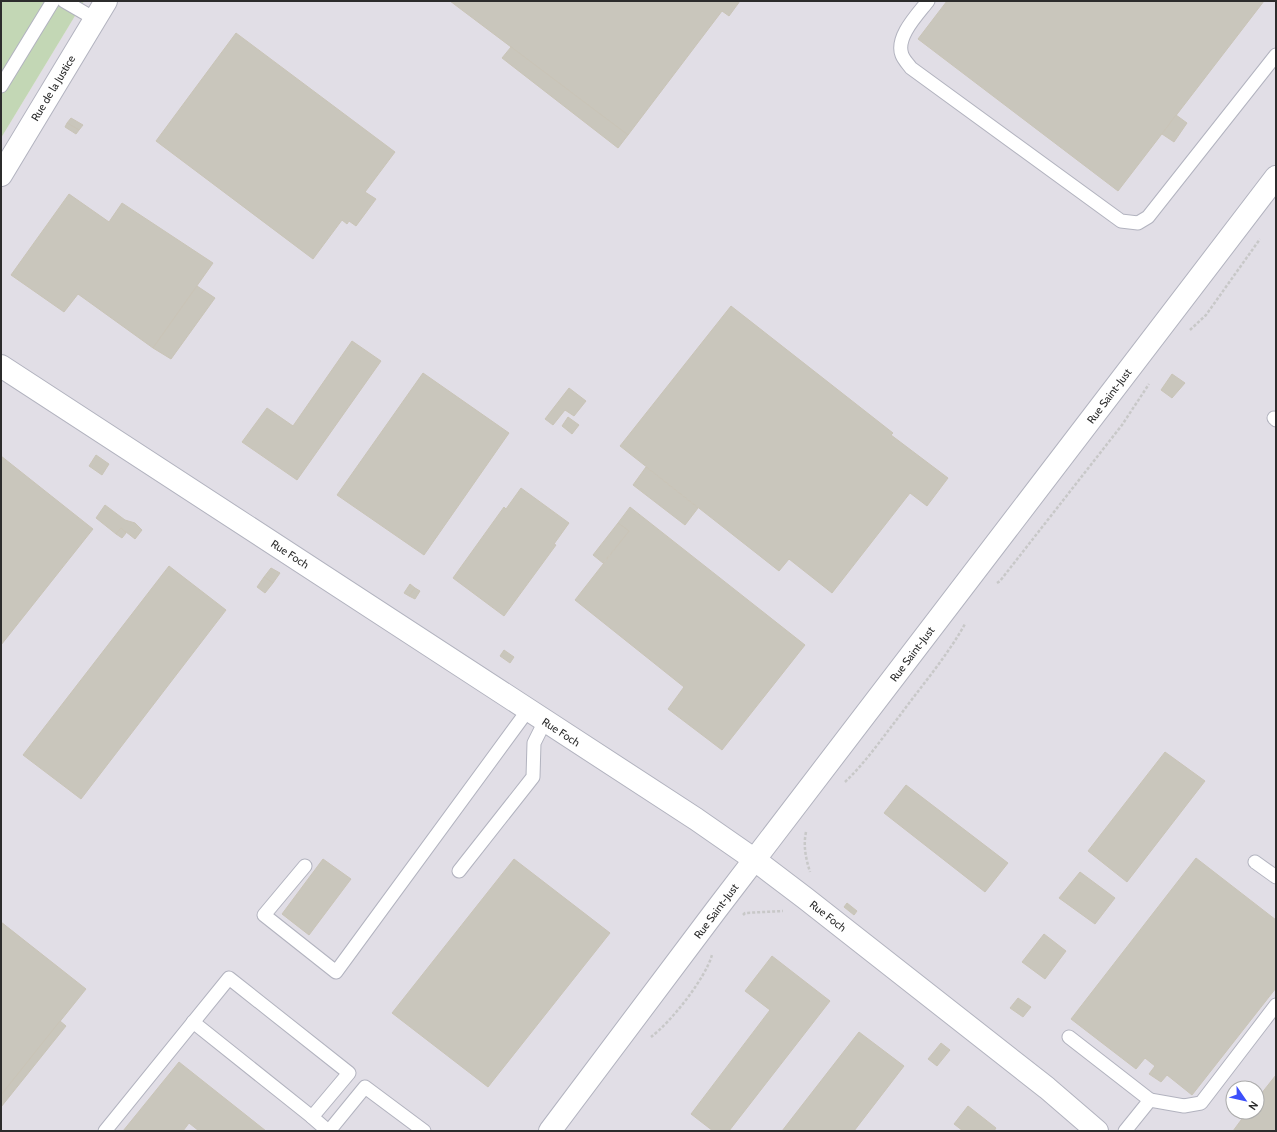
<svg xmlns="http://www.w3.org/2000/svg" width="1277" height="1132" font-family="Cabin,sans-serif">
<style>
.industrial{fill:#e1dee6;fill-rule:evenodd}
.cemetery{fill:#c3d7b5}
.building{fill:#c9c6bc;stroke:#c9c4b7}
.lines{fill:none;stroke-linecap:round;stroke-linejoin:round}
.service-casing{stroke:#b2b3bf;stroke-width:15}
.minor-casing{stroke:#b2b3bf;stroke-width:24}
.tertiary-casing{stroke:#b2b3bf;stroke-width:24}
.path{stroke:#c8c8c8;stroke-width:2.5;stroke-dasharray:3 2;stroke-linecap:butt}
.service{stroke:#fff;stroke-width:13}
.minor{stroke:#fff;stroke-width:22}
.tertiary{stroke:#fff;stroke-width:22}
.labels{text-anchor:middle;dominant-baseline:central;stroke-width:3;stroke-linejoin:round;paint-order:stroke}
.street-label{font-size:11px;fill:#2c2c2c;stroke:#fff}
</style>
<rect width="100%" height="100%" fill="#ede8de"/>
<!-- industrial -->
<path class="industrial" d="M84,1H1276V1131H1V138ZM1233,1088H1257V1112H1233Z"/>
<!-- cemetery -->
<polygon class="cemetery" points="1,1 84,1 1,138"/>
<!-- building -->
<g class="building">
<polygon points="450,1 740,1 729,16 722,11 628,135"/>
<polygon points="947,1 1264,1 1118,191 918,39"/>
<polygon points="236,33 395,152 365,192 376,199 356,226 349,221 347,224 342,220 313,259 156,141"/>
<polygon points="511,47 628,135 618,148 502,58"/>
<polygon points="1176,115 1187,123 1174,142 1162,134"/>
<polygon points="71,118 83,125 79,130 67,123"/>
<polygon points="67,123 79,130 76,134 65,127"/>
<polygon points="69,194 109,222 122,203 213,263 153,348 78,294 64,312 11,275"/>
<polygon points="197,286 215,298 171,359 153,348"/>
<polygon points="731,306 893,433 891,435 948,478 927,506 910,493 832,593 789,559 779,571 620,446"/>
<polygon points="352,341 381,361 297,480 242,442 267,408 293,426"/>
<polygon points="423,373 509,433 424,555 337,495"/>
<polygon points="1172,374 1185,383 1172,398 1161,390"/>
<polygon points="569,388 586,401 574,416 565,410 553,425 545,419"/>
<polygon points="568,417 579,425 572,434 562,426"/>
<polygon points="96,455 109,464 102,475 89,466"/>
<polygon points="1,456 93,529 1,645"/>
<polygon points="646,467 698,508 685,525 633,485"/>
<polygon points="521,488 569,523 554,544 556,545 504,616 453,578 504,507 506,509"/>
<polygon points="105,505 125,520 135,523 142,530 135,539 121,528 116,534 96,518"/>
<polygon points="630,507 805,645 722,750 668,709 684,687 575,600 629,531 618,523"/>
<polygon points="618,523 629,531 603,563 593,555"/>
<polygon points="121,528 126,533 122,538 116,534"/>
<polygon points="169,566 226,610 81,799 23,755"/>
<polygon points="271,568 280,573 273,583 264,577"/>
<polygon points="264,577 273,583 265,593 257,587"/>
<polygon points="410,584 415,588 409,596 404,593"/>
<polygon points="415,588 420,591 415,599 409,596"/>
<polygon points="504,650 514,657 510,663 500,656"/>
<polygon points="1165,752 1205,781 1127,882 1088,851"/>
<polygon points="906,785 1008,863 985,892 884,813"/>
<polygon points="1196,858 1276,920 1276,988 1192,1095 1167,1075 1161,1082 1149,1074 1155,1066 1145,1058 1136,1069 1071,1019"/>
<polygon points="323,859 351,879 309,935 282,914"/>
<polygon points="514,859 610,933 488,1087 392,1013"/>
<polygon points="1080,872 1115,898 1095,924 1059,898"/>
<polygon points="847,903 857,911 854,915 844,907"/>
<polygon points="1,922 86,989 1,1095"/>
<polygon points="1044,934 1066,951 1045,979 1022,962"/>
<polygon points="772,956 830,1001 729,1131 713,1131 691,1114 770,1010 745,991"/>
<polygon points="1018,998 1031,1007 1023,1017 1010,1008"/>
<polygon points="60,1021 66,1026 1,1107 1,1095"/>
<polygon points="859,1032 904,1066 854,1131 782,1131"/>
<polygon points="941,1043 950,1050 937,1066 928,1059"/>
<polygon points="179,1062 266,1131 199,1131 189,1123 183,1131 123,1131"/>
<polygon points="1276,1075 1276,1131 1233,1131 1247,1112 1257,1112 1257,1099"/>
<polygon points="968,1106 996,1128 994,1131 963,1131 954,1124"/>
</g>
<g class="lines">
<defs>
<g id="service">
<polyline points="64,1 95,19"/>
<path d="M928,1C918,14 895,37 902,55C904,60 908,64 911,68L1121,221L1138,223L1148,217L1276,55"/>
<polyline points="1,86 53,1"/>
<polyline points="1274,418 1276,420"/>
<polyline points="1255,862 1276,877"/>
<polyline points="305,866 264,915 336,972 528,710"/>
<polyline points="459,871 533,777 534,743 545,721"/>
<polyline points="193,1022 312,1117"/>
<polyline points="1069,1037 1150,1100 1125,1131"/>
<polyline points="1150,1100 1184,1106 1201,1103 1276,1005"/>
<polyline points="105,1131 229,978 349,1073 312,1117 328,1131"/>
<polyline points="329,1131 365,1087 424,1131"/>
</g>
<g id="minor">
<polyline points="1,175 106,1"/>
<polyline points="1,366 696,819 755,860 805,898 1047,1088 1097,1131"/>
</g>
<polyline id="tertiary" points="550,1131 716,910 1276,177"/>
</defs>
<!-- service casing -->
<use href="#service" class="service-casing"/>
<!-- minor casing -->
<use href="#minor" class="minor-casing"/>
<!-- tertiary casing -->
<use href="#tertiary" class="tertiary-casing"/>
<!-- path -->
<g class="path">
<polyline points="1190,330 1206,315 1260,239"/>
<polyline points="997,583 1000,581 1122,425 1149,384"/>
<path d="M845,782C866,762 883,737 901,714C923,684 947,656 965,624"/>
<path d="M806,832C803,846 806,859 810,872"/>
<polyline points="743,915 745,913 783,911"/>
<path d="M651,1037C671,1022 705,979 712,955"/>
</g>
<!-- service -->
<use href="#service" class="service"/>
<!-- minor -->
<use href="#minor" class="minor"/>
<!-- tertiary -->
<use href="#tertiary" class="tertiary"/>
</g>
<g class="labels">
<!-- street labels -->
<g class="street-label">
<text transform="translate(53 88) rotate(-59)">Rue de la Justice</text>
<text transform="translate(1109 396) rotate(-53)">Rue Saint-Just</text>
<text transform="translate(290 554) rotate(33)">Rue Foch</text>
<text transform="translate(912 654) rotate(-53)">Rue Saint-Just</text>
<text transform="translate(561 732) rotate(33)">Rue Foch</text>
<text transform="translate(716 911) rotate(-53)">Rue Saint-Just</text>
<text transform="translate(828 916) rotate(38)">Rue Foch</text>
</g>
</g>
<!-- border -->
<rect width="1277" height="1132" fill="none" stroke="#2c2c2c" stroke-width="4"/>
<!-- north arrow -->
<g transform="translate(1245 1100) rotate(124)"><circle r="19" fill="#ffffff" stroke="#ababab"/>
<path d="M0-3L7 15L0 10L-7 15Z" fill="#3d50fb"/>
<text y="-6" font-size="11" font-weight="bold" text-anchor="middle" fill="#2c2c2c">N</text>
</g>
</svg>
